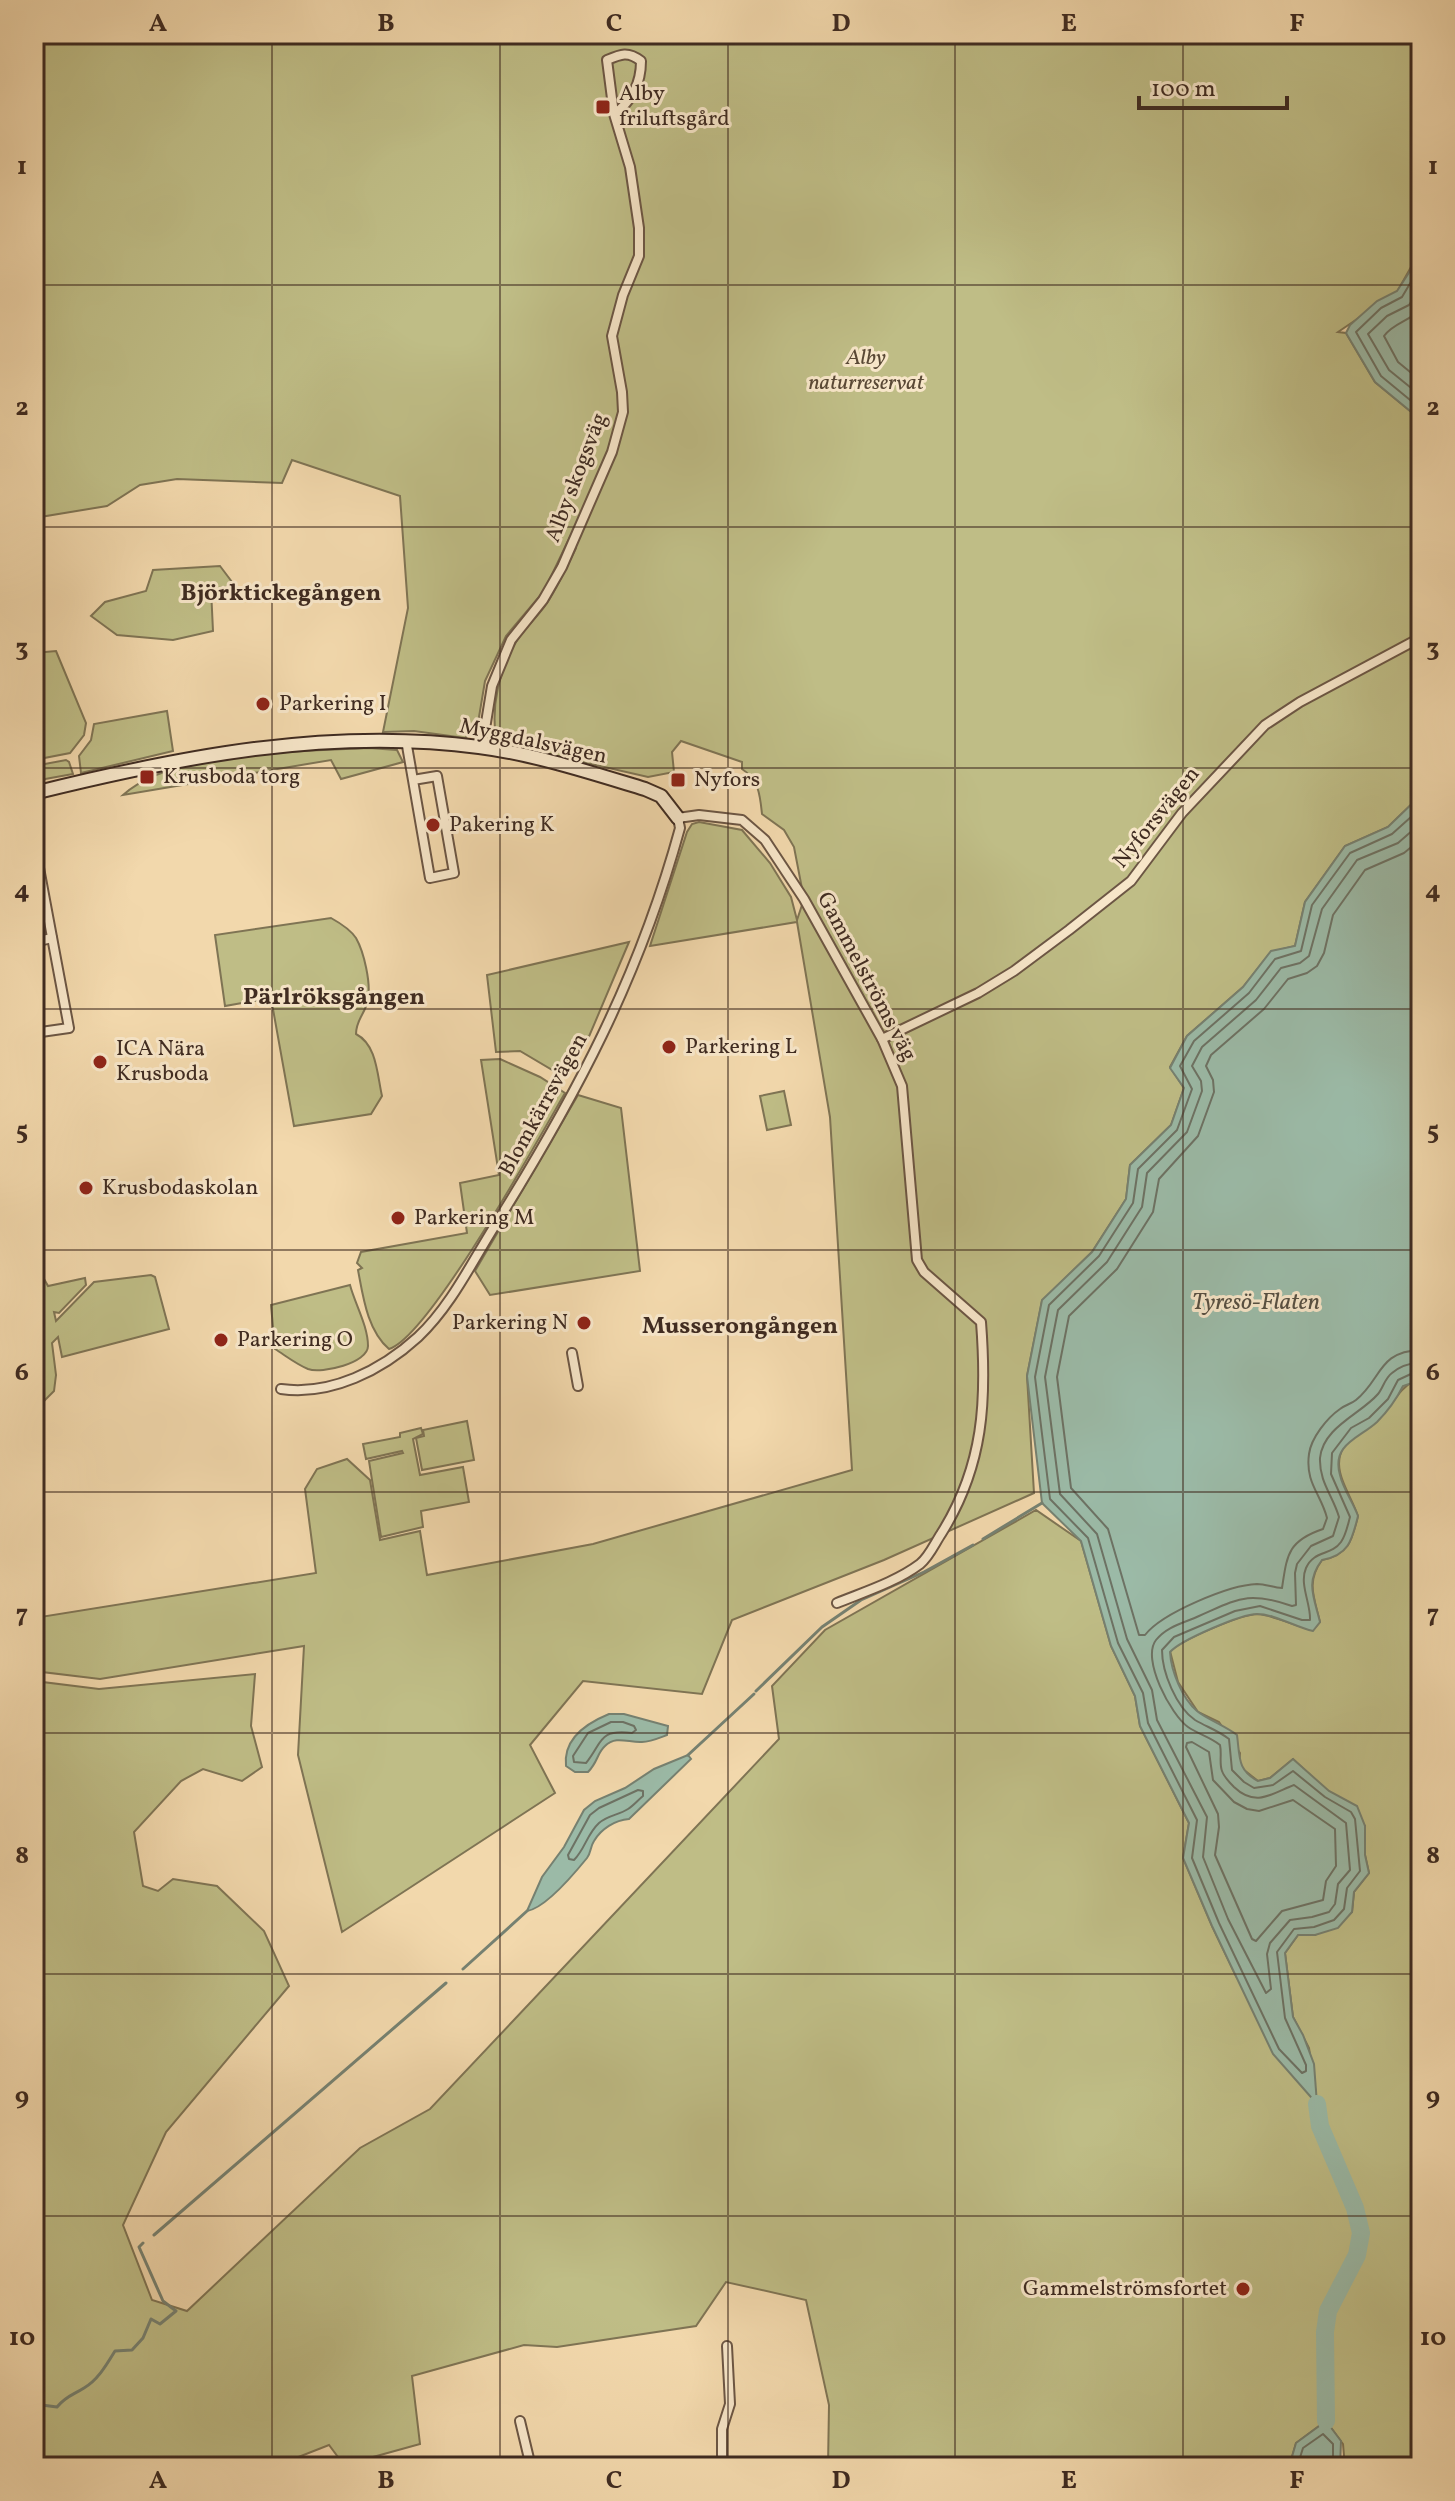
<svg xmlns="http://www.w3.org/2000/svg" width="1455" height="2501" font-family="Vollkorn,serif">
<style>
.green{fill:#bfbd86;stroke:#7f7454;stroke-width:2}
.water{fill:#9bbaa7;stroke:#768171;stroke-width:2}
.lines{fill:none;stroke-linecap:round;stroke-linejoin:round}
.shore{stroke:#6d7264;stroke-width:2}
.stream{stroke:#768171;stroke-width:3}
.river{stroke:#9bbaa7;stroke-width:18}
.street-casing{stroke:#6c5644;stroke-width:12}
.secondary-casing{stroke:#3f2b21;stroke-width:16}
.street{stroke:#f7e6c9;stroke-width:8}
.secondary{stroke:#f7e6c9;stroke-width:12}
.grid{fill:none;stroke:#3f2b21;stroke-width:2;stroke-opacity:0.55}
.poi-dot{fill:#8f2418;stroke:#f7e6c9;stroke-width:3}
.labels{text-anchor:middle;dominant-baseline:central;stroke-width:6;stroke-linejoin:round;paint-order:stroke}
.poi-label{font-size:22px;fill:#3f2b21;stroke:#f7e6c9;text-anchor:start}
.park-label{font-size:22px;font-style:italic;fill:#594835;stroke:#f7e6c9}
.street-label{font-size:22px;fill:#3f2b21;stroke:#f7e6c9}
.neighbourhood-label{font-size:24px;font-weight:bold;fill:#3f2b21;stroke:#f7e6c9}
.water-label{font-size:24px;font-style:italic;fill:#564f42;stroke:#f7e6c9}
.neatline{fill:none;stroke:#3f2b21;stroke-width:3}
.grid-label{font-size:26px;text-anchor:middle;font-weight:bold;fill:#3f2b21}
</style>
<rect width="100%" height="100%" fill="#f2d8ac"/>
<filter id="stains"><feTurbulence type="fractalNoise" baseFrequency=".0025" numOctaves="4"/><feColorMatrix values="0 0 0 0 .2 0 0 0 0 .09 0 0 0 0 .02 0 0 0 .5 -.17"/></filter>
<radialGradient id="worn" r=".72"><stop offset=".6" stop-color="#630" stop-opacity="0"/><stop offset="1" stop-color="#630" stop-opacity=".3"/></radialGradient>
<!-- green -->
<g class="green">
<path d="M34,34H1421L1420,251L1397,292L1338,332L1346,333L1375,382L1421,420V795L1388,827L1345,846L1305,902L1295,946L1271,952L1243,987L1187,1036L1170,1067L1184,1088L1171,1125L1130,1165L1126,1199L1092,1252L1042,1301L1027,1376L1034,1493L884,1560L732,1620L702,1694L583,1681L530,1745L555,1793L342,1932L298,1755L304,1646L100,1679L34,1671V1618L316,1573L305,1489L317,1469L347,1459L370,1480L380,1540L420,1531L427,1575L593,1544L852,1470L830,1117L797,922L650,946L687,832L692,824L699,822L742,830L770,863L791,897L797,920L804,899L794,847L784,830L762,814C760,795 759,780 742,769V762L681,741L672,752L674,772L648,777L504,744L496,738C491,706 499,671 516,642C524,628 538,617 547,603C558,586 567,567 576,548L569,539L544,591L506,636L485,681L477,729L465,738L414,731L383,732L408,608L400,496L292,460L282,483L177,479L140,485L107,506L34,518Z"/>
<polygon points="220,566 235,586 211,589 213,631 173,640 117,635 91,616 105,602 146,591 153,570"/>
<polygon points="56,651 86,723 84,735 70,753 34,760 34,653"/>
<polygon points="167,711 173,751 81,773 79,756 91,740 94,724"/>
<path d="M369,748L397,750L403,762L341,779L331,760L123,795C174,749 302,752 369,748Z"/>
<polygon points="66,760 69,762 73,774 34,781 34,766"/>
<path d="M331,918C340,923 350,929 356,938C364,952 371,983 368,999C366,1013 356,1019 356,1034C377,1045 377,1074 382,1096L371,1114L294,1126L271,998L225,1006L215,935Z"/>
<polygon points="629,942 585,1046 554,1071 520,1051 496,1052 487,975"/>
<path d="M500,1059L540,1077L565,1093C539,1138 429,1337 389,1349C367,1330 363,1296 358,1270L362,1268L357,1263L361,1252L467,1233L460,1183L499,1175L481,1060Z"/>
<polygon points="784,1091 791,1125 767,1130 760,1096"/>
<polygon points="578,1095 621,1108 640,1271 490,1295 475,1271"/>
<polygon points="34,1261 48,1286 85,1278 86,1285 59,1313 54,1312 56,1321 94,1282 151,1275 155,1277 169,1329 62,1357 58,1337 52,1343 56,1375 54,1391 34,1411"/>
<path d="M350,1285C355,1304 368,1326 368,1346C368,1363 322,1374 308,1369C296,1364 286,1356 275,1349L271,1305Z"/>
<path d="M1415,1380H1421V2467H1345L1343,2444L1326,2421L1296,2443L1289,2467H828L829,2405L806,2300L726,2282L696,2326L557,2347L524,2345L412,2376L420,2444L344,2465L329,2445L273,2467H34V1681L99,1689L255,1674L251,1726L262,1767L242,1781L203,1769L181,1781L134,1832L143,1886L158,1891L173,1879L217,1886L264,1931L289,1986L166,2132L123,2225L152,2300L187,2311L360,2148L430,2109L779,1739L772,1686L825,1630L1036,1510L1081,1541L1111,1646L1135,1696L1140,1726L1189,1823L1183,1858L1212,1926L1236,1976L1317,2101L1309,2048L1293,2017L1285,1953L1298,1935H1315L1352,1912L1354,1892L1369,1873L1365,1855V1826L1293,1759L1270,1778L1258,1781L1239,1766L1240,1753L1219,1722L1198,1712L1178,1682L1170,1651C1182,1640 1241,1614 1258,1614C1274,1615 1296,1627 1313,1630L1320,1622C1314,1597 1306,1582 1322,1560C1349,1555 1352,1540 1358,1516C1347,1485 1322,1460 1357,1433C1364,1428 1372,1427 1378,1420C1391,1407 1399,1388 1415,1380Z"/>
<polygon points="467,1421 474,1460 422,1470 416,1438 424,1436 423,1430"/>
<polygon points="421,1428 423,1434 413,1439 420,1475 463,1467 469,1502 421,1511 423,1527 381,1537 369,1461 403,1453 402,1451 366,1459 363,1444 400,1437 400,1433"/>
</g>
<!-- water -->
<g class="water">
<polygon points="1421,246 1421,420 1375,382 1346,333 1350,325 1377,301 1397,291 1410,271"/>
<path d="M1421,795V1380L1403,1386C1396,1400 1388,1411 1377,1422C1360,1438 1331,1444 1340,1475C1343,1489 1353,1502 1358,1516C1352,1540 1349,1555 1322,1560C1305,1582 1314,1597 1320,1622L1313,1631C1295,1627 1275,1614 1257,1614C1241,1614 1181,1640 1170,1652C1171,1671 1182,1698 1197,1711C1205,1718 1227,1727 1237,1735C1240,1757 1237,1770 1258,1781L1270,1778L1293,1759L1329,1791L1357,1806L1365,1826V1855L1369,1873L1354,1892L1352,1912L1338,1928L1315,1935H1298L1285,1953L1293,2017L1303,2035L1314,2064L1317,2104L1273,2054L1212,1926L1183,1858L1189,1823L1140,1726L1135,1696L1111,1646L1081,1541L1042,1503L1027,1376L1042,1300L1092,1252L1126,1199L1130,1165L1171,1125L1184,1088L1170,1068L1187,1036L1243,987L1271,951L1295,946L1305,902L1345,846L1388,827Z"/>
<path d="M609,1714H624L668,1726L667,1735C659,1738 650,1742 642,1742C629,1743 616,1735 605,1746C597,1753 598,1762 588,1772H575L566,1766C563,1739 587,1723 609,1714Z"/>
<path d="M688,1755L691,1759L629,1819C615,1820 601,1829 594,1841C590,1847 591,1853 587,1858C574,1874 546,1908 527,1911L542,1877L564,1847L584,1810L595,1801L625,1788L654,1769Z"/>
<polygon points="1326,2421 1341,2441 1340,2467 1289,2467 1296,2443"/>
</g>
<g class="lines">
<!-- shore -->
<g class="shore">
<polyline points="1421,265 1402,297 1381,308 1356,332 1381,376 1421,409"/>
<polyline points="1421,287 1409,305 1387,316 1368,334 1389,370 1421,396"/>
<path d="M1421,309C1410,321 1393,323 1384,336L1398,362L1421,381"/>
<path d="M1421,808L1392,834L1350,853L1312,905L1301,951L1275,959L1249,993L1194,1041L1180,1066L1192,1089L1177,1130L1138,1169L1133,1203L1099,1256L1049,1305L1035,1377L1050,1499L1088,1538L1118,1643L1143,1693L1148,1723L1197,1820L1192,1858L1219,1923L1279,2049L1302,2073L1306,2071V2065L1285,2018L1277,1952L1294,1929L1314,1927L1334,1920L1344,1909L1347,1888L1360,1871L1355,1819L1351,1812L1325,1797L1293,1771L1273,1785L1254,1788L1244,1782L1232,1770L1229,1739C1219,1731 1207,1727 1195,1720C1176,1707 1162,1672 1162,1650L1174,1637L1235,1611L1260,1606L1302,1620H1310C1311,1604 1299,1584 1306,1568C1314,1550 1331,1556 1341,1542C1346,1535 1348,1524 1350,1517L1331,1474L1332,1453L1351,1428L1369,1418L1388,1399L1398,1380L1413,1373L1421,1372"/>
<path d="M1421,823L1398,843L1357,860L1322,909L1309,956L1300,963L1281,968L1256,1000L1202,1047L1192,1066L1201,1081L1202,1091L1187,1132L1147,1173L1142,1207L1107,1262L1058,1310L1045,1377L1060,1494L1097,1534L1127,1639L1152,1690L1157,1720L1207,1817L1203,1857L1228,1919L1266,1993L1271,1989L1267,1954L1270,1943L1290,1920L1312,1917L1329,1912L1335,1904L1338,1884L1350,1870L1346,1823L1294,1785C1273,1793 1256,1808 1234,1787C1230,1783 1224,1777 1222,1771C1219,1763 1222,1754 1220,1745C1210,1737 1198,1734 1188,1727C1171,1715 1141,1659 1156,1640C1167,1626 1184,1623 1199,1616C1240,1598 1248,1591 1292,1606L1296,1605L1295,1573L1297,1564L1311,1546L1333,1536L1339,1517C1333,1496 1319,1482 1320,1458C1323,1427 1361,1414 1378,1394C1383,1388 1385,1378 1392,1373C1400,1366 1411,1363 1421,1362"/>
<path d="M1421,839L1404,853L1365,870L1333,915L1324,953L1317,966L1307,973L1288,979L1264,1009L1211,1055L1206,1066L1213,1080L1214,1092L1198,1136L1159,1179L1153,1212L1117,1269L1069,1316L1057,1377L1071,1488L1108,1529L1139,1635H1145C1162,1613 1229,1585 1257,1584C1266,1584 1274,1588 1282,1588C1287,1556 1287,1541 1323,1529L1327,1518C1321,1494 1305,1483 1309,1454C1311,1438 1327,1418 1340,1409C1345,1405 1351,1404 1356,1400C1382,1379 1378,1351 1421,1350"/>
<path d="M611,1722H623L634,1726L636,1730L632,1733C598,1729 603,1742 586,1763L574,1762L573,1756L588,1733Z"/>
<polygon points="1192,1742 1209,1752 1213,1780 1234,1802 1247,1809 1259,1811 1293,1800 1335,1829 1336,1866 1326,1881 1323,1900 1282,1911 1256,1941 1252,1939 1215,1855 1219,1827 1218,1814 1186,1747 1187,1743"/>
<path d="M638,1790L643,1791V1796C638,1800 633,1806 628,1809C619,1815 608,1815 599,1823C587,1834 585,1849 574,1860L569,1859L568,1855L590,1815L599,1808Z"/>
<polyline points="1297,2467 1303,2448 1323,2434 1333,2444 1333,2467"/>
</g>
<!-- stream -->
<g class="stream">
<polyline points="983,1539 1042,1503"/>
<polyline points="756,1691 822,1627 861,1600 924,1572 973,1545"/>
<polyline points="688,1755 754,1694"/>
<polyline points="463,1969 527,1911"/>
<polyline points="154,2235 446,1983"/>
<path d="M34,2404L57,2407C66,2396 73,2395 84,2388C98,2380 107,2364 115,2351L132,2350L143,2338L151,2319L160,2324L176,2311L163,2301L139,2247L143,2243"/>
</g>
<!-- river -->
<polyline class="river" points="1317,2104 1320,2126 1355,2208 1361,2233 1357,2255 1328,2311 1325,2332 1326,2421"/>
<defs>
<g id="street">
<polyline points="406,740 430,878 454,873 437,776 413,780"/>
<path d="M482,747L492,686L511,640L543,600L562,567L612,452L623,412L622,392L612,336L623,295L639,256V228L630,167L614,114L607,60C621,54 628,51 641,61C641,83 632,101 614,114"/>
<polyline points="34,841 69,1028 41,1032"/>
<polyline points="34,942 52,938"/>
<polyline points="882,1039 978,993 1014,971 1069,930 1131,881 1182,813 1265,725 1300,702 1416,640"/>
<polyline points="572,1353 578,1386"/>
<path d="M281,1389C331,1396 382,1370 418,1337C450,1307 471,1264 494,1227C576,1096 639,978 680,828L678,818L699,815L742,820L765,840L804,899L882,1039L902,1086L917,1260L924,1272L981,1322C987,1400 984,1466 941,1534C935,1543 929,1557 920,1564C896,1582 864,1592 837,1603"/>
<polyline points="520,2421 531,2467"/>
<polyline points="722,2467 722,2429 730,2404 727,2346"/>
</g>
<path id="secondary" d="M34,793C179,757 329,727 479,747C534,754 592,773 645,789L661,796L678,818"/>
</defs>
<!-- street casing -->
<use href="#street" class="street-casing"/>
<!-- secondary casing -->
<use href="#secondary" class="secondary-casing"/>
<!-- street -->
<use href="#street" class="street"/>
<!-- secondary -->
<use href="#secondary" class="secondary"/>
</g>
<!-- grid -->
<path class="grid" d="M272,34V2467M500,34V2467M728,34V2467M955,34V2467M1183,34V2467M34,285H1421M34,527H1421M34,768H1421M34,1009H1421M34,1250H1421M34,1492H1421M34,1733H1421M34,1974H1421M34,2216H1421"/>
<!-- markers -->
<g class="poi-dot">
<rect x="595" y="99" width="16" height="16" rx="4"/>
<circle cx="263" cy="704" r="8"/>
<rect x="139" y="769" width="16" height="16" rx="4"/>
<rect x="670" y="772" width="16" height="16" rx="4"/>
<circle cx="433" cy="825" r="8"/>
<circle cx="669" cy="1047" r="8"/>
<circle cx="100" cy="1062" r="8"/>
<circle cx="86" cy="1188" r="8"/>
<circle cx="398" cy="1218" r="8"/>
<circle cx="584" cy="1323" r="8"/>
<circle cx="221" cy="1340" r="8"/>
<circle cx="1243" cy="2289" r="8"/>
</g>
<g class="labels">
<!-- poi labels -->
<g class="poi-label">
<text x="619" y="94">Alby<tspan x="619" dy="25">friluftsgård</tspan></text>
<text x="279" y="704">Parkering I</text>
<text x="163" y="777">Krusboda torg</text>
<text x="694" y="780">Nyfors</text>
<text x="449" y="825">Pakering K</text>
<text x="685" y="1047">Parkering L</text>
<text x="116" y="1049">ICA Nära<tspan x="116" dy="25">Krusboda</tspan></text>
<text x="102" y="1188">Krusbodaskolan</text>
<text x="414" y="1218">Parkering M</text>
<text x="568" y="1323" text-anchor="end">Parkering N</text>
<text x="237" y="1340">Parkering O</text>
<text x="1227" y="2289" text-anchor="end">Gammelströmsfortet</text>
</g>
<!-- park labels -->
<g class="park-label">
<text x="866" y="358">Alby<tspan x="866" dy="25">naturreservat</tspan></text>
</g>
<!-- street labels -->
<g class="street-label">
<text transform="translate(577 478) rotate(-69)">Alby skogsväg</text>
<text transform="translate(533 742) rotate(12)">Myggdalsvägen</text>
<text transform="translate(1157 818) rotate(-51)">Nyforsvägen</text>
<text transform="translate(866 977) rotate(62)">Gammelströms väg</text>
<text transform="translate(544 1105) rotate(-61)">Blomkärrsvägen</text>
</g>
<!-- neighbourhood labels -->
<g class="neighbourhood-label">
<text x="281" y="594">Björktickegången</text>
<text x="334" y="998">Pärlröksgången</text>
<text x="740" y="1327">Musserongången</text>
</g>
<!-- water labels -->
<g class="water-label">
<text x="1256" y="1303">Tyresö-Flaten</text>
</g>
</g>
<!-- margin -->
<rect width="1455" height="2501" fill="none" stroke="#f2d8ac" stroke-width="88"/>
<!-- scale -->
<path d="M1139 96v12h148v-12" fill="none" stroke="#3f2b21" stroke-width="4"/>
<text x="1151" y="96" font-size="24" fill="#3f2b21" stroke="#f7e6c9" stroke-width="6" paint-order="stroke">100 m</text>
<rect x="44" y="44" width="1367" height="2413" class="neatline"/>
<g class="grid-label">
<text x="158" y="31">A</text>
<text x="386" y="31">B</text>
<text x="614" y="31">C</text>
<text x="841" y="31">D</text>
<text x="1069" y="31">E</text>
<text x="1297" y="31">F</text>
<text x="22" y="174">1</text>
<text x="1433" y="174">1</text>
<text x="22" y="415">2</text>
<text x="1433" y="415">2</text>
<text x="22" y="656">3</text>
<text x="1433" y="656">3</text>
<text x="22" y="898">4</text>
<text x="1433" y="898">4</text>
<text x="22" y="1139">5</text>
<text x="1433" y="1139">5</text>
<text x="22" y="1380">6</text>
<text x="1433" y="1380">6</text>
<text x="22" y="1622">7</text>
<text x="1433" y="1622">7</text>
<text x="22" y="1863">8</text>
<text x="1433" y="1863">8</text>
<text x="22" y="2104">9</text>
<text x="1433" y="2104">9</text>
<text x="22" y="2345">10</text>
<text x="1433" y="2345">10</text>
<text x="158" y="2488">A</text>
<text x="386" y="2488">B</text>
<text x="614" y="2488">C</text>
<text x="841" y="2488">D</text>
<text x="1069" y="2488">E</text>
<text x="1297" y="2488">F</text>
</g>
<rect width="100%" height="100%" filter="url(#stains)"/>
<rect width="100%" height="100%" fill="url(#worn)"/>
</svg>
